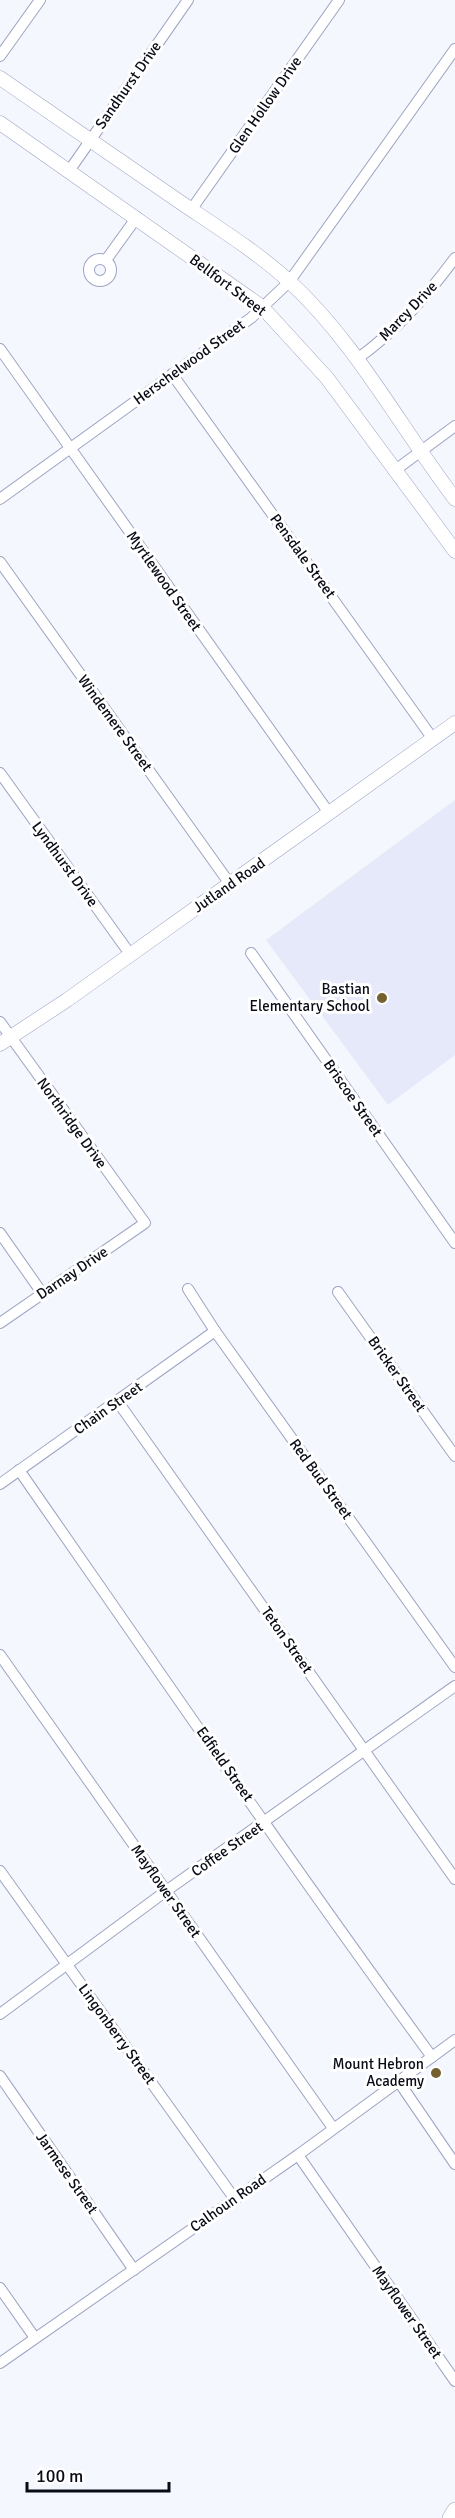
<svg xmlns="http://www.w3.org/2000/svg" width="455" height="2518" font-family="Signika,sans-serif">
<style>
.built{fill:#e6e9fa}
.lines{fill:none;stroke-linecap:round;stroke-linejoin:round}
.street-casing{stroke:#9da4c3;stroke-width:12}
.secondary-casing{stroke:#9da4c3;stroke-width:15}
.primary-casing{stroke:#9da4c3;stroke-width:16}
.street{stroke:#fff;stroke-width:10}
.secondary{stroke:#fff;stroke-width:14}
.primary{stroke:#fff;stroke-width:15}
.poi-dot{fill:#75602f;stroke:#fff;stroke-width:2}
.labels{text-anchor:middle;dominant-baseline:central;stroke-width:6;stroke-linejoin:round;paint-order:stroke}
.street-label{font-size:15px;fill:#090b16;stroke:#fff}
.poi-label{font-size:15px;fill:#090b16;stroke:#fff;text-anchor:end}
</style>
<rect width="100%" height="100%" fill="#f5f7fe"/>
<!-- built -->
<polygon class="built" points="455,800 455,1055 388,1105 266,940"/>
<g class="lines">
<defs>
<g id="street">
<polyline points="0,56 40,0"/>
<polyline points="69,171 188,0"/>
<polyline points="191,210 339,0"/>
<circle cx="100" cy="270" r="11"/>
<polyline points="106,260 137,217"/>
<polyline points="0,349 329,813"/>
<path d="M357,359C397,330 425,298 455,258"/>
<polyline points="172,374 433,739"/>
<polyline points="394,471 455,426"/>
<polyline points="0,499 251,318 289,282 455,49"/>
<polyline points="0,562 230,884"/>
<polyline points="0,773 130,954"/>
<polyline points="251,953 455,1243"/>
<polyline points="0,1022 145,1223 0,1323"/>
<polyline points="0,1233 42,1293"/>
<polyline points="188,1289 215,1331 455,1667"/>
<polyline points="338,1292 455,1456"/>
<polyline points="118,1402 455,1879"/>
<path d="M19,1470C156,1667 291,1864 432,2057"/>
<polyline points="0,1484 215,1331"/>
<polyline points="0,1655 333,2128"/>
<polyline points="0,1871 234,2198"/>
<polyline points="0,2014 166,1891 455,1686"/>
<polyline points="0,2076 134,2270"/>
<polyline points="399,2082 455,2164"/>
<polyline points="298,2155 455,2381"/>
<polyline points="0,2288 35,2338"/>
<polyline points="0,2363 298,2155 455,2040"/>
</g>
<g id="secondary">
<path d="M0,78C60,119 120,160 180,202C217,227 257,252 290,282C357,344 400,427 455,499"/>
<polyline points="0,123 262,307 327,378 455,551"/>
<polyline points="0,1044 67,1000 455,723"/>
</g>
<polyline id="primary" points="450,2518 455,2510"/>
</defs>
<!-- street casing -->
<use href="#street" class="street-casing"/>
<!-- secondary casing -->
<use href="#secondary" class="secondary-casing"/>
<!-- primary casing -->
<use href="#primary" class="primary-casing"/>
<!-- street -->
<use href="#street" class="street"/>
<!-- secondary -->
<use href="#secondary" class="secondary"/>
<!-- primary -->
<use href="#primary" class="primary"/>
</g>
<!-- markers -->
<g class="poi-dot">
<circle cx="382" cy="998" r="6"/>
<circle cx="436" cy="2073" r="6"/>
</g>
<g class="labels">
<!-- street labels -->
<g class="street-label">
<text transform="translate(128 85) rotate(-55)">Sandhurst Drive</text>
<text transform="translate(265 105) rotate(-55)">Glen Hollow Drive</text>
<text transform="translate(228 285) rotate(37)">Bellfort Street</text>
<text transform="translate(408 311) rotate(-46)">Marcy Drive</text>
<text transform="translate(189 362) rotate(-36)">Herschelwood Street</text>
<text transform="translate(303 556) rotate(54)">Pensdale Street</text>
<text transform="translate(164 581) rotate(55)">Myrtlewood Street</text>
<text transform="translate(115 723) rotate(54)">Windemere Street</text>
<text transform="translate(65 864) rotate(54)">Lyndhurst Drive</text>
<text transform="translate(229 885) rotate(-35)">Jutland Road</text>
<text transform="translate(353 1098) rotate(55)">Briscoe Street</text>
<text transform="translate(72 1123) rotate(54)">Northridge Drive</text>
<text transform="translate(72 1273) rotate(-34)">Darnay Drive</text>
<text transform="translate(397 1374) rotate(55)">Bricker Street</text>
<text transform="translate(108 1408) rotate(-35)">Chain Street</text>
<text transform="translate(321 1479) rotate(54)">Red Bud Street</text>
<text transform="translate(287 1640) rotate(55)">Teton Street</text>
<text transform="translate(225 1764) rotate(55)">Edfield Street</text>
<text transform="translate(227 1849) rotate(-35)">Coffee Street</text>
<text transform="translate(166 1891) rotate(55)">Mayflower Street</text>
<text transform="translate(117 2034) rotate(54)">Lingonberry Street</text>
<text transform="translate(67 2173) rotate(55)">Jarmese Street</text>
<text transform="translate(228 2203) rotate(-35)">Calhoun Road</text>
<text transform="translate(407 2312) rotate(55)">Mayflower Street</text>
</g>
<!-- poi labels -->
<g class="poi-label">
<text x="370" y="989">Bastian<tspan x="370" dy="17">Elementary School</tspan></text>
<text x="424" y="2064">Mount Hebron<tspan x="424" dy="17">Academy</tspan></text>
</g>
</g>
<!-- scale -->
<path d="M27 2482v9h142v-9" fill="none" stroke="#090b16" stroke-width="3"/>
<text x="36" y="2482" font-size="18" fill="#090b16" stroke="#ffffff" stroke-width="4.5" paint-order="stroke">100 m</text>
</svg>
